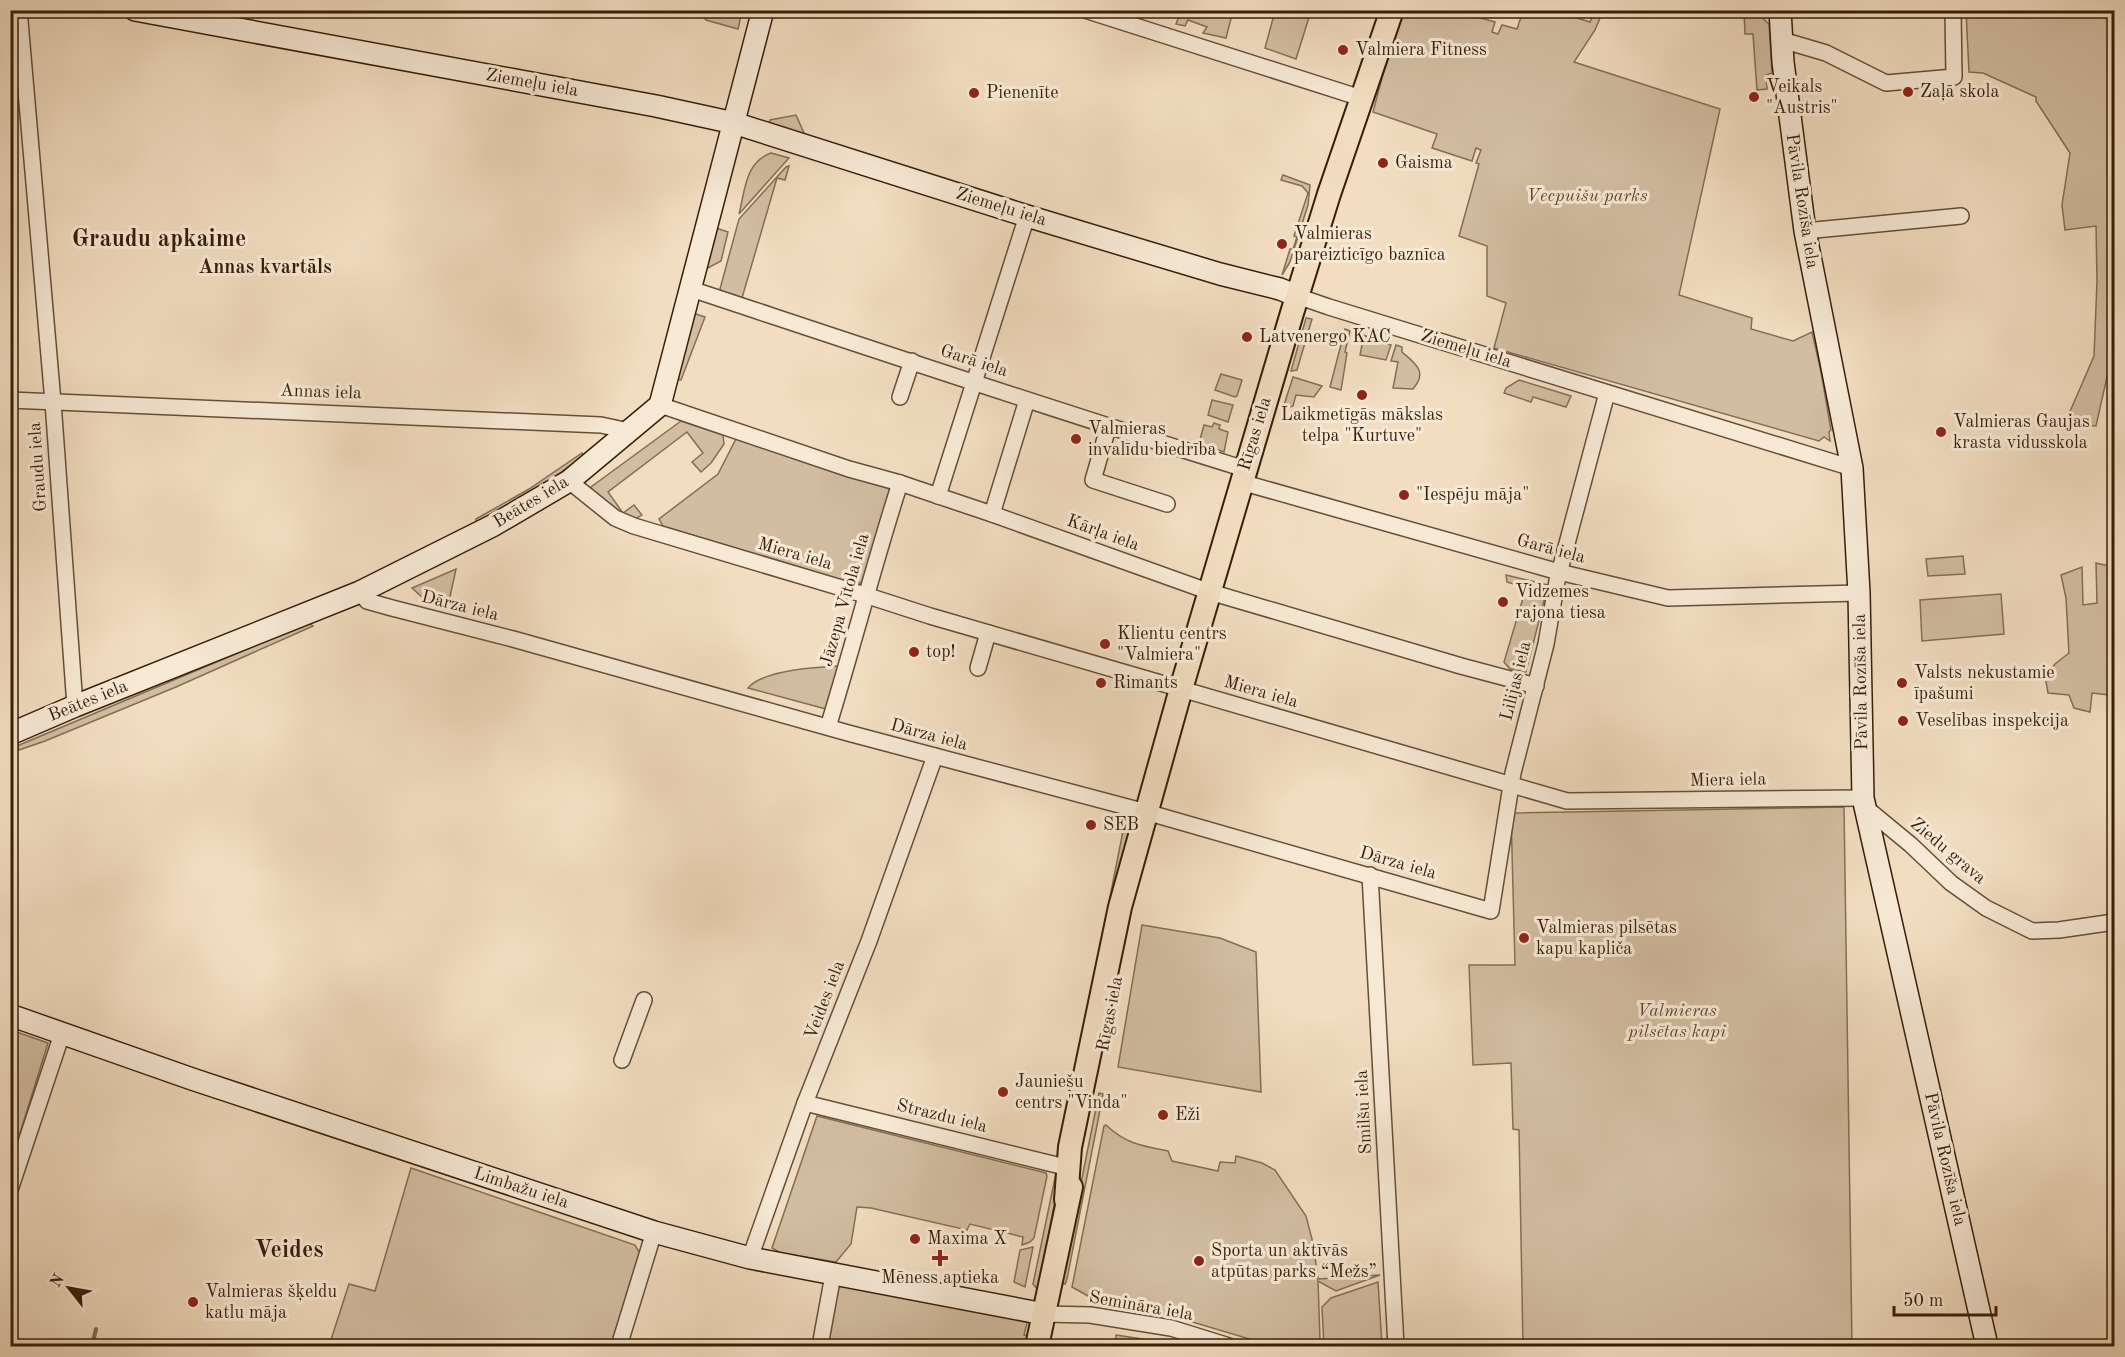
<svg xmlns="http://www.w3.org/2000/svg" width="2125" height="1357" font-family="'Old Standard TT',serif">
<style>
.green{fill:#d2bda1;stroke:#846e54;stroke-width:1.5}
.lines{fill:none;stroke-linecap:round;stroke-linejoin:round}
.stream{stroke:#816a51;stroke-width:4}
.street-casing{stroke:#664e36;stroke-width:18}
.secondary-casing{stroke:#371e08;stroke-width:24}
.primary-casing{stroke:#371e08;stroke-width:26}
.street{stroke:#f7e9d6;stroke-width:15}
.secondary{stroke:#f7e9d6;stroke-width:21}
.primary{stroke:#f2ddc0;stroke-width:22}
.poi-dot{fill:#8f2418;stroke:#f7e9d6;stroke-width:2}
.labels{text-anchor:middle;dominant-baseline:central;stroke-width:6;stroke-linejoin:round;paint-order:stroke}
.poi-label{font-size:18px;fill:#371e08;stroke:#f7e9d6;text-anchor:start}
.street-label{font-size:18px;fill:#371e08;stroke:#f7e9d6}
.park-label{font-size:18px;font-style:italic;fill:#5e462e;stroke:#f7e9d6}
.neighbourhood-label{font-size:20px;font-weight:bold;fill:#371e08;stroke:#f7e9d6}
.district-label{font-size:24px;font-weight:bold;fill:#371e08;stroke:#f7e9d6}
</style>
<rect width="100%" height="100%" fill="#f2ddc0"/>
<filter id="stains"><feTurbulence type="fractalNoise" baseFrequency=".00333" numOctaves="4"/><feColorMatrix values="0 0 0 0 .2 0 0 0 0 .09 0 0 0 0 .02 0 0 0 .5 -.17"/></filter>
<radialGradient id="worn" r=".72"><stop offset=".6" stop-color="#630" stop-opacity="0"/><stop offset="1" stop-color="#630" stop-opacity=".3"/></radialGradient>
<!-- green -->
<g class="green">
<polygon points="698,11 739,11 740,20 738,29 706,20"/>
<polygon points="1181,11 1233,11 1226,38 1203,33 1207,27 1188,20 1185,26 1176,24"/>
<polygon points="1275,11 1311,11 1296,59 1265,48"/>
<polygon points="1404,11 1457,11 1495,22 1492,32 1498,34 1502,25 1517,29 1523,11 1555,11 1590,22 1595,11 1603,11 1595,30 1574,62 1720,109 1679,295 1752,318 1751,329 1793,341 1812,332 1821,372 1831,430 1829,432 1830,441 1824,437 1819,441 1494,348 1506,303 1487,296 1487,246 1459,236 1479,164 1476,163 1481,150 1476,148 1472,161 1432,148 1437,134 1373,112 1382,78"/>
<polygon points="1744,11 1755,11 1769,24 1772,73 1766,75 1767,89 1757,90 1753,34 1745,34"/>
<polygon points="1966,11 2114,11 2114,367 2109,368 2096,426 2065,423 2094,356 2097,281 2096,226 2065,230 2062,205 2070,153 2036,101 2036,97 1983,73 1969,72"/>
<polygon points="796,115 804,133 800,134 769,124 770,120"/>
<path d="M771,153L789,158L739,214C745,191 745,162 771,153Z"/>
<polygon points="789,166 785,180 777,178 742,298 722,291 720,289 739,219 786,167"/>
<polygon points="1283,175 1310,185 1308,205 1290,262 1282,275 1290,249 1293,249 1297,237 1294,236 1308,193 1302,186 1281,180"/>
<polygon points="713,227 728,232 721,261 704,270"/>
<polygon points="693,313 705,317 681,380 673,379"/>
<polygon points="1306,318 1312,319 1297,370 1291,371"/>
<polygon points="1345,329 1350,331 1345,352 1347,353 1341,390 1330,387"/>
<polygon points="1363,335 1391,345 1386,360 1360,355 1363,340 1361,339"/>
<path d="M1396,345L1402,347V352C1416,364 1428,372 1413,389L1393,388L1398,362L1391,361Z"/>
<polygon points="1221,374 1242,380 1237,396 1235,397 1215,390"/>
<polygon points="1293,377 1322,386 1314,397 1296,395 1293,406 1290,407 1284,405"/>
<polygon points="1519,380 1571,396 1566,407 1533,397 1531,402 1504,393 1506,388"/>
<polygon points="1212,400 1233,405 1228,422 1208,415"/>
<path d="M681,421L723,435L724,444L711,463L701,472L692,462L703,453L687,432L608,492L623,513L634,505L642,515C623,528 606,504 593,492L591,487Z"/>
<polygon points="1214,423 1220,425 1219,429 1228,432 1224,452 1199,443 1204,425 1212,427"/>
<polygon points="737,437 888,488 893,495 865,579 860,583 852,583 663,526 659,519 718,474"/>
<polygon points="582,453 584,456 531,493 476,523 476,519 529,489"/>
<polygon points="1963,556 1965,574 1928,576 1926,559"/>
<polygon points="2096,563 2114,567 2114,708 2109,695 2092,693 2090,712 2074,708 2069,695 2048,693 2045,676 2055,664 2069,653 2066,598 2061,575 2082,567 2083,605 2097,603"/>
<polygon points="456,569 448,606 422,597 412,588"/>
<polygon points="1506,575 1548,585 1526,672 1510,669 1504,662 1526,588 1507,582"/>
<polygon points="2001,594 2004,634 1922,641 1920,600"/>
<polygon points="309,623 313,626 176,687 45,741 19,750 17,746"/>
<path d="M839,666L826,709L748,688C763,670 816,667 839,666Z"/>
<polygon points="1844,807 1852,1346 1523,1346 1519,1130 1513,1129 1511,1063 1473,1065 1469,965 1515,965 1511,813"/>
<polygon points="1126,816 1129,819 1131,831 1088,1008"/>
<polygon points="1142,925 1220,938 1256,952 1261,1092 1118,1067"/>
<polygon points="11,1030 48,1043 11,1162 10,1030"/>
<polygon points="1099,1093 1103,1094 1100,1110 1067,1279 1065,1284 1061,1283"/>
<polygon points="817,1116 1046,1173 1047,1176 1034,1238 1030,1242 1022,1245 1023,1237 970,1224 967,1230 871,1208 857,1207 851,1244 836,1262 781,1253 772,1248"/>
<path d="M1106,1125C1126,1144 1142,1146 1168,1151L1172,1161L1218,1171L1220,1162L1235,1163L1236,1156L1262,1163L1275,1170L1306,1216L1313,1243L1318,1279L1380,1275L1336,1291L1318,1281L1320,1340L1318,1346H1273L1179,1318L1148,1310L1104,1305L1072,1287L1074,1277L1104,1126Z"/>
<polygon points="411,1168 635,1245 642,1257 611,1346 329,1346 349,1284 375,1291"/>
<polygon points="1056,1173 1059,1180 1038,1290 1033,1284"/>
<polygon points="1033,1247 1025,1287 1014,1282 1020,1250"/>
<polygon points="1378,1282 1382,1346 1324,1346 1322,1307 1331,1298"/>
<polygon points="837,1283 1028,1319 1024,1335 1028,1336 1026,1346 825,1346"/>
<polygon points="1116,1335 1175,1344 1182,1346 1116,1346"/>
</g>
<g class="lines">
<!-- stream -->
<polyline class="stream" points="92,1346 96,1329"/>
<defs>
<g id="street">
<polyline points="19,10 53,402 75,706"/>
<polyline points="1085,10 1361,98"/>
<polyline points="1782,40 1826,53 1886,83 1954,77 1953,10"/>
<polyline points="1805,231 1961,216"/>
<path d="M691,289C875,350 1059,412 1245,469"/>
<polyline points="1297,296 1329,307 1852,468"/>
<polyline points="900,397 912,361"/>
<polyline points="10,400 601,425 629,431"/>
<polyline points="660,405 849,469 900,483 992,514 1210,592 1461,666 1536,686"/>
<polyline points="1108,428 1093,480 1167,504"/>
<polyline points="569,481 615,518 634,526 865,595 930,616 1567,801 1863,798"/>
<polyline points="1241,482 1559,572 1668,598 1859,593"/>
<polyline points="938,496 1027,216"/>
<polyline points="992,514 1027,400"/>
<polyline points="360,592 367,601 392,608 513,639 848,733 1146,812 1491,911 1513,773 1546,644 1557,581 1607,393"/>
<polyline points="978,668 988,633"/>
<path d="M828,727C853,646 874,564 900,483"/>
<polyline points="1865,807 1911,845 1951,883 1986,908 2032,931 2059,930 2114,922"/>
<polyline points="1370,875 1396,1346"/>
<polyline points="622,1060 644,1000"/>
<polyline points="805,1103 1069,1168"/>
<polyline points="10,1190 62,1034"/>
<polyline points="750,1258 805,1103 869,941 935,756"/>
<polyline points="1044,1314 1090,1315 1171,1328 1229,1346"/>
<polyline points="619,1346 654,1232"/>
<polyline points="820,1346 833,1275"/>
</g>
<g id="secondary">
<polyline points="135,10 656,106 734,123 1027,216 1220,274 1280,289 1297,296"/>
<polyline points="1780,10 1783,62 1805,231 1852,468 1859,593 1863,798 1987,1346"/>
<polyline points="10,734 75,706 360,592 494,525 569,481 660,405 763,10"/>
<polyline points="10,1015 192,1079 654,1232 750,1258 1044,1314"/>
</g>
<g id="primary">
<polyline points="1066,1200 1070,1147 1120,907 1181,689 1292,313 1329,194 1392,10"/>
<polyline points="1037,1346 1071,1187"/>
</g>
</defs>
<!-- street casing -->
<use href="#street" class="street-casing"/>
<!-- secondary casing -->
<use href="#secondary" class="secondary-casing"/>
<!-- primary casing -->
<use href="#primary" class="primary-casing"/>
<!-- street -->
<use href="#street" class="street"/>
<!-- secondary -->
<use href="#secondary" class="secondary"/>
<!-- primary -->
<use href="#primary" class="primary"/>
</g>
<!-- markers -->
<g class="poi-dot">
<circle cx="1343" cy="50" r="6"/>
<circle cx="1908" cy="92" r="6"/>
<circle cx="974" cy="93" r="6"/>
<circle cx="1754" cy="97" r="6"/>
<circle cx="1383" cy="163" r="6"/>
<circle cx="1282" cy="244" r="6"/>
<circle cx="1247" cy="337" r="6"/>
<circle cx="1362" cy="395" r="6"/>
<circle cx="1941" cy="432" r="6"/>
<circle cx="1076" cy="439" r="6"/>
<circle cx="1404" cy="495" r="6"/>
<circle cx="1503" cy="602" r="6"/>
<circle cx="1105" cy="644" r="6"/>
<circle cx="914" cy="652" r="6"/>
<circle cx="1101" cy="683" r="6"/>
<circle cx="1902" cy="683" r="6"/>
<circle cx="1903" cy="721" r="6"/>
<circle cx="1091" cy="825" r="6"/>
<circle cx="1524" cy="938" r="6"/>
<circle cx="1003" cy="1092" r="6"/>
<circle cx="1163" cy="1115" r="6"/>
<circle cx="915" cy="1239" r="6"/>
<path d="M937 1249h6v6h6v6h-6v6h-6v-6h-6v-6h6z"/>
<circle cx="1199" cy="1261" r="6"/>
<circle cx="193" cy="1302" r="6"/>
</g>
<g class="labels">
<!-- poi labels -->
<g class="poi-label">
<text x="1355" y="50">Valmiera Fitness</text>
<text x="1766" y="87">Veikals<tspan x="1766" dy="21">"Austris"</tspan></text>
<text x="1920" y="92">Zaļā skola</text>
<text x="986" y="93">Pienenīte</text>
<text x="1395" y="163">Gaisma</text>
<text x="1294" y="234">Valmieras<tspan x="1294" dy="21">pareizticīgo baznīca</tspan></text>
<text x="1259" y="337">Latvenergo KAC</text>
<text x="1362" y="415" text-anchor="middle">Laikmetīgās mākslas<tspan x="1362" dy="21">telpa "Kurtuve"</tspan></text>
<text x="1953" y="422">Valmieras Gaujas<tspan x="1953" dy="21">krasta vidusskola</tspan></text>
<text x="1088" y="429">Valmieras<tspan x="1088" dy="21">invalīdu biedrība</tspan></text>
<text x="1416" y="495">"Iespēju māja"</text>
<text x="1515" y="592">Vidzemes<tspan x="1515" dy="21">rajona tiesa</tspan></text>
<text x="1117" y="634">Klientu centrs<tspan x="1117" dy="21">"Valmiera"</tspan></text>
<text x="926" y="652">top!</text>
<text x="1914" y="673">Valsts nekustamie<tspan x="1914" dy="21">īpašumi</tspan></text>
<text x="1113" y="683">Rimants</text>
<text x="1915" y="721">Veselības inspekcija</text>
<text x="1103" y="825">SEB</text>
<text x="1536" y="928">Valmieras pilsētas<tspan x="1536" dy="21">kapu kapliča</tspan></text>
<text x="1015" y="1082">Jauniešu<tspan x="1015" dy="21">centrs "Vinda"</tspan></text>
<text x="1175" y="1115">Eži</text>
<text x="927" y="1239">Maxima X</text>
<text x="1211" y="1251">Sporta un aktīvās<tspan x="1211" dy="21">atpūtas parks “Mežs”</tspan></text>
<text x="940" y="1278" text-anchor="middle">Mēness aptieka</text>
<text x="205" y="1292">Valmieras šķeldu<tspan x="205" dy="21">katlu māja</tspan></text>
</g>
<!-- street labels -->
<g class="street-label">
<text transform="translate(532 83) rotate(10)">Ziemeļu iela</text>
<text transform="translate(1802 201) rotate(81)">Pāvila Rozīša iela</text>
<text transform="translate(1001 207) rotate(17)">Ziemeļu iela</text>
<text transform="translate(1466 349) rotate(17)">Ziemeļu iela</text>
<text transform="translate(974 361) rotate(18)">Garā iela</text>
<text transform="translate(321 392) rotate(2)">Annas iela</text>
<text transform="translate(1255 434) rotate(-73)">Rīgas iela</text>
<text transform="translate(38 467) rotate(-94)">Graudu iela</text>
<text transform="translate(531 502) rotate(-31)">Beātes iela</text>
<text transform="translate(1103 533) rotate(20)">Kārļa iela</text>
<text transform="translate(1551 549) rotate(15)">Garā iela</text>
<text transform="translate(795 554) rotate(16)">Miera iela</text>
<text transform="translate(845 600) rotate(-74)">Jāzepa Vītola iela</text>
<text transform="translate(460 606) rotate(14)">Dārza iela</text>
<text transform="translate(1516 681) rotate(-76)">Lilijas iela</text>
<text transform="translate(1861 682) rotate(-91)">Pāvila Rozīša iela</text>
<text transform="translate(1261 692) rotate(16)">Miera iela</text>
<text transform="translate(88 701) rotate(-22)">Beātes iela</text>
<text transform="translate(929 735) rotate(15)">Dārza iela</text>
<text transform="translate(1728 780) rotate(-1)">Miera iela</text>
<text transform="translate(1948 851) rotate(40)">Ziedu grava</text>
<text transform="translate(1398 863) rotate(16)">Dārza iela</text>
<text transform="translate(825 1000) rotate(-69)">Veides iela</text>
<text transform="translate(1110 1014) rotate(-79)">Rīgas iela</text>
<text transform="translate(1364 1112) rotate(-93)">Smilšu iela</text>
<text transform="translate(942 1116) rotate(14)">Strazdu iela</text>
<text transform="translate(1945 1159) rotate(77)">Pāvila Rozīša iela</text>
<text transform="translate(521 1188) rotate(18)">Limbažu iela</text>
<text transform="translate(1141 1306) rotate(10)">Semināra iela</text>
</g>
<!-- park labels -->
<g class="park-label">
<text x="1587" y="196">Vecpuišu parks</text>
<text x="1677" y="1011">Valmieras<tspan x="1677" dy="21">pilsētas kapi</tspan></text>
</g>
<!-- neighbourhood labels -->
<g class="neighbourhood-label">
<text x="265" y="268">Annas kvartāls</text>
</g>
<!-- district labels -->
<g class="district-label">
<text x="159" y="240">Graudu apkaime</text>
<text x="289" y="1251">Veides</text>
</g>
</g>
<!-- margin -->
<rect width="2125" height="1357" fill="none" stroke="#f2ddc0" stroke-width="36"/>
<rect x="12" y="12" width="2101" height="1333" fill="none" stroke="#371e08" stroke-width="3"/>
<rect x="18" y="18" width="2089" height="1321" fill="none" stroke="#371e08" stroke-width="1.5"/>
<!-- north arrow -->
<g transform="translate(69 1288) rotate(301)" stroke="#f7e9d6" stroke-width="4.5" paint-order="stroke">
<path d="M0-4.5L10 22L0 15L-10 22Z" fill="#371e08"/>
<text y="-9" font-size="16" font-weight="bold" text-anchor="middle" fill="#371e08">N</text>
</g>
<!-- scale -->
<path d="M1894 1306v9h102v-9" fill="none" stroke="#371e08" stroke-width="3"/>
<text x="1903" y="1306" font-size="18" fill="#371e08" stroke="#f7e9d6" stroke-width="4.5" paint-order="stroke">50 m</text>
<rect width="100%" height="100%" filter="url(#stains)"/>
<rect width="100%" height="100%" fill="url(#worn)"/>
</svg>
